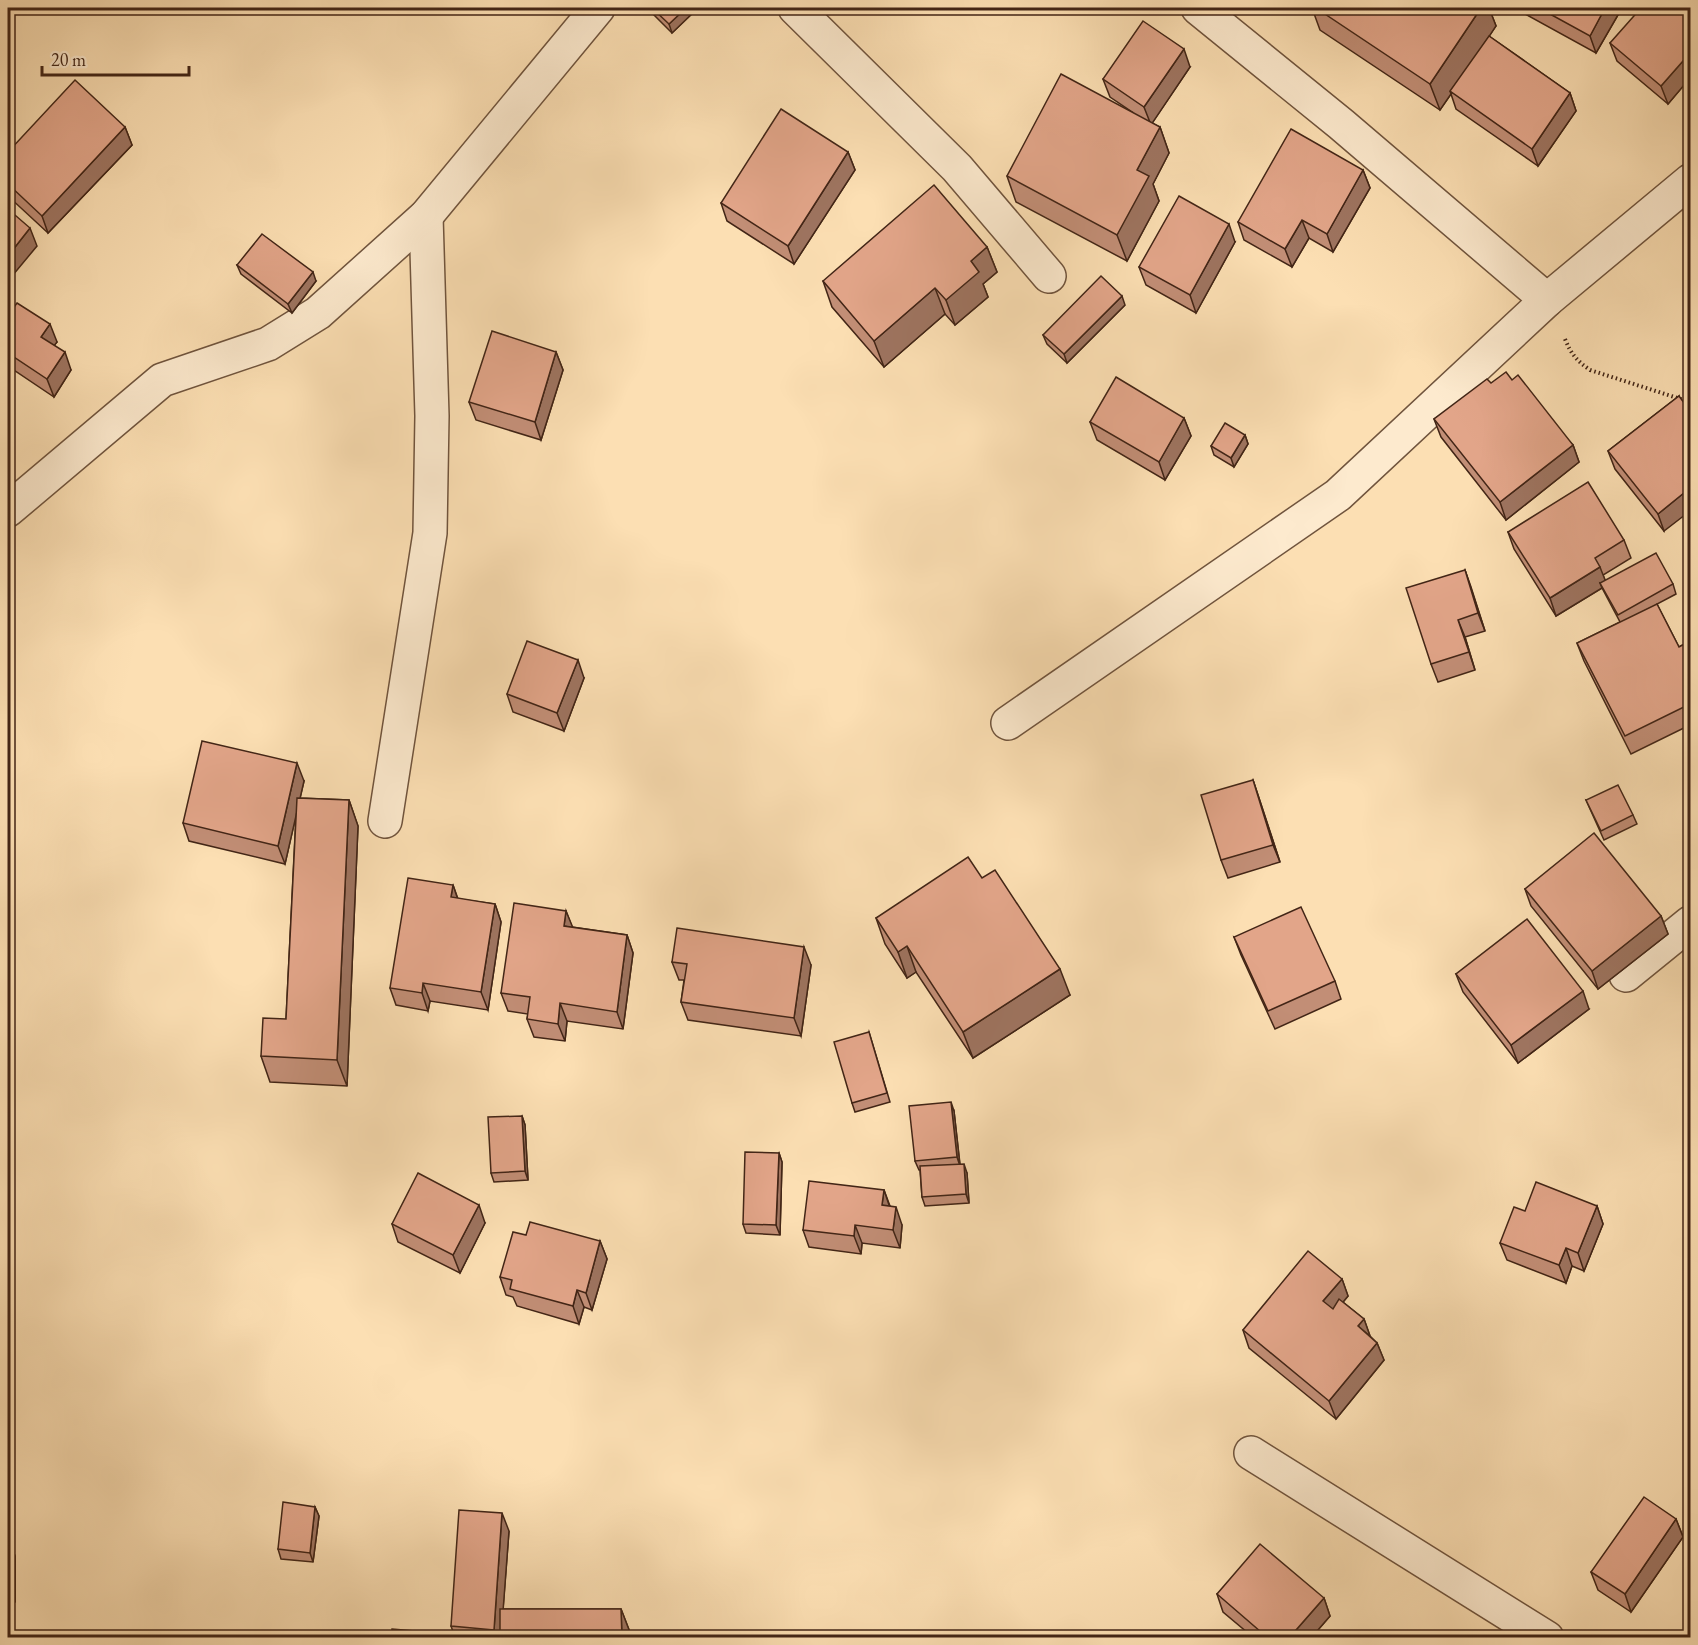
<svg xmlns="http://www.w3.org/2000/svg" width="1698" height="1645" font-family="'EB Garamond',serif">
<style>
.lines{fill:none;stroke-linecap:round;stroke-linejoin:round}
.minor-casing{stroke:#70543d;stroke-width:36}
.path{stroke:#422516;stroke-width:4;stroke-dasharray:1.5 3;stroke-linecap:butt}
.minor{stroke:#fdeace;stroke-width:33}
.wall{fill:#c28e76;stroke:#422516;stroke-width:1.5}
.shaded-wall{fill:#9e7460;stroke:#422516;stroke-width:1.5}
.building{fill:#e2a589;stroke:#422516;stroke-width:1.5}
</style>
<rect width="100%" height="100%" fill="#fcdfb3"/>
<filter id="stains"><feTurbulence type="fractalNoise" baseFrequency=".00333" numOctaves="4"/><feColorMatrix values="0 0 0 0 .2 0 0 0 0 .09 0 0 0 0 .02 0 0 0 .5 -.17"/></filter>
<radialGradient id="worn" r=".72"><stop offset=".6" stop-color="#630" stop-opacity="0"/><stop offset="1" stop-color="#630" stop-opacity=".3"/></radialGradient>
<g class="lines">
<defs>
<g id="minor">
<polyline points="795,8 957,168 1049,276"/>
<polyline points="1198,8 1341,124 1547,300"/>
<polyline points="8,510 162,380 268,344 318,313 426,216 598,8"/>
<polyline points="1008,723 1338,495 1547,300 1690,181"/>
<polyline points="385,821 430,533 432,416 426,216"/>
<polyline points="1626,975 1690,923"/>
<polyline points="1251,1453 1547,1638"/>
</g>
</defs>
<!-- minor casing -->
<use href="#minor" class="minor-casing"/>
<!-- path -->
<path class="path" d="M1565,339C1571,354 1577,361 1590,370L1690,402"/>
<!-- minor -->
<use href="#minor" class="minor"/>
</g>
<!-- wall -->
<g class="wall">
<polygon points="647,8 698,8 672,33"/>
<polygon points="1312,8 1489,8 1496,26 1489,36 1570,93 1576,111 1538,166 1456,109 1451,94 1440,110 1320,30"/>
<polygon points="1522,8 1622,8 1596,53 1525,14"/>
<polygon points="1690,14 1690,78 1668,104 1617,61 1610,43"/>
<polygon points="1190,67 1152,123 1160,127 1169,153 1153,184 1159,201 1127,261 1016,202 1007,176 1132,112 1110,97 1103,79"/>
<polygon points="125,127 132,145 48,233 8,196 8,152"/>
<polygon points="848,152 855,170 794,264 727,221 721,203"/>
<polygon points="1363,170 1370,188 1333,252 1309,238 1292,267 1244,240 1238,222"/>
<polygon points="1235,242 1196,313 1146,285 1139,267"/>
<polygon points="987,247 997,272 983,284 988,297 955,325 945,314 884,367 832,307 823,281"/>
<polygon points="237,265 316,281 292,313 241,274"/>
<polygon points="1125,305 1067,363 1047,344 1043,335"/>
<polygon points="8,307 57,342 54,345 71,370 54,397 8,366"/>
<polygon points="556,352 563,370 541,440 476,420 469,402"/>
<polygon points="1512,380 1573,445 1579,462 1506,520 1441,437 1434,419 1491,383"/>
<polygon points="1679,396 1664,531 1615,469 1608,451"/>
<polygon points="1184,418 1191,436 1165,480 1097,440 1090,422"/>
<polygon points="1245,435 1248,444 1234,467 1214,455 1211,446"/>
<polygon points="1508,532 1624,540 1631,558 1603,575 1605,580 1673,584 1676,594 1657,604 1679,647 1690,641 1690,725 1631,754 1584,661 1577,643 1620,622 1602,588 1556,616 1514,549"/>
<polygon points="1465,570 1485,631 1465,637 1475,670 1438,682 1431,664"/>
<polygon points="584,678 564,731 513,712 507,694"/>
<polygon points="1253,780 1280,862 1228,878 1221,860"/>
<polygon points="304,781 300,798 349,800 358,826 347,1086 270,1082 261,1056 286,1019 296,815 285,864 189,841 183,823"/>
<polygon points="1586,800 1633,815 1637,824 1604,840 1590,809"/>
<polygon points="982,878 1070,995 973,1058 916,972 907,978 885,944 876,918"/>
<polygon points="453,885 458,899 495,904 501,922 488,1010 430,1001 428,1011 396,1005 390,988"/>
<polygon points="1525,889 1661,916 1668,934 1598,989 1531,906"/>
<polygon points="566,911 572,927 627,935 633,953 623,1029 567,1021 565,1041 534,1037 527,1019 528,1014 508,1011 501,993"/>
<polygon points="1234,937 1335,981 1341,999 1275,1029 1241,955"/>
<polygon points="672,962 811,965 801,1036 688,1020 681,1002 684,980 679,980"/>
<polygon points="1456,974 1589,1009 1518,1063 1463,992"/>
<polygon points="869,1032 890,1102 855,1112 852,1103"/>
<polygon points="954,1111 960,1164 967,1173 969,1203 925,1206 922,1197 920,1170 919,1170 915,1161"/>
<polygon points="522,1116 525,1125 528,1180 494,1182 491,1173"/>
<polygon points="779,1153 782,1162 780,1235 746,1233 743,1224"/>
<polygon points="884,1190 890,1206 902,1225 900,1248 862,1243 861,1254 809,1247 803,1230"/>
<polygon points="1597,1206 1603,1224 1584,1271 1572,1266 1566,1283 1507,1260 1500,1243 1525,1211"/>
<polygon points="485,1223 460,1273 398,1242 392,1224"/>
<polygon points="526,1235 600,1241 607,1259 592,1310 584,1307 579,1324 517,1306 513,1297 506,1295 500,1277"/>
<polygon points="1342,1279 1348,1296 1343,1302 1364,1319 1370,1336 1377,1343 1384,1360 1336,1419 1249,1348 1243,1330"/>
<polygon points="315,1507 319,1516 313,1562 281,1559 278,1549"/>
<polygon points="1676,1519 1683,1537 1631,1612 1598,1590 1591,1572"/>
<polygon points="509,1531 503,1609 621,1609 631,1635 631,1638 391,1638 454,1634 451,1626"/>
<polygon points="8,1538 9,1538 15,1556 15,1602 8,1602"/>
<polygon points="1217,1594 1324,1598 1330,1616 1311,1638 1254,1638 1223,1612"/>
</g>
<!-- shaded-wall -->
<g class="shaded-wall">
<polygon points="686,8 698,8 672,33 669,24"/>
<polygon points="1481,8 1489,8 1496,26 1452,93 1450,91 1451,94 1440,110 1430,84"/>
<polygon points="1605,8 1622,8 1596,53 1590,36"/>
<polygon points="1184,49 1190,67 1151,125 1144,107"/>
<polygon points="1690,53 1690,78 1668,104 1661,86"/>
<polygon points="1570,93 1576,111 1538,166 1532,149"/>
<polygon points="125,127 132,145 48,233 42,216"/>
<polygon points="1160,127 1169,153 1153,184 1159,201 1127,261 1117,235 1137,170"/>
<polygon points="848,152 855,170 794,264 788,246"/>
<polygon points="1363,170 1370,188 1333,252 1327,234"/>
<polygon points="1302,220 1309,238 1292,267 1285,249"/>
<polygon points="1229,224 1235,242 1196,313 1190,295"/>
<polygon points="30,228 37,246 8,281 8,256"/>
<polygon points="987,247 997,272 983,284 988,297 955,325 946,300 971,261"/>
<polygon points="313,272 316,281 292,313 288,304"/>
<polygon points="935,288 945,314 884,367 874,341"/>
<polygon points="1122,296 1125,305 1067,363 1064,354"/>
<polygon points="50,324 57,342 47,355 41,337"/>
<polygon points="65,352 71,370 54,397 47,379"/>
<polygon points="556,352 563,370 541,440 535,422"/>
<polygon points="1184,418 1191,436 1165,480 1159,462"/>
<polygon points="1245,435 1248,444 1234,467 1231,458"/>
<polygon points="1573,445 1579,462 1506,520 1500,502"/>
<polygon points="1690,488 1690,511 1664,531 1658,514"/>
<polygon points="1600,567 1607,585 1600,583 1602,588 1556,616 1550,598"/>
<polygon points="1465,570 1471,587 1485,631 1478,613"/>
<polygon points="1458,620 1465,637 1475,670 1469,652"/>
<polygon points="578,660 584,678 564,731 557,713"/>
<polygon points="297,763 304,781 285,864 278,846"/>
<polygon points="1253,780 1259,798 1280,862 1273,845"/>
<polygon points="349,800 358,826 347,1086 337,1060"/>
<polygon points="453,885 459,903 451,897"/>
<polygon points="495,904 501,922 488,1010 481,992"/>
<polygon points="566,911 573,928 564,926"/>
<polygon points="1661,916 1668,934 1598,989 1592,971"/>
<polygon points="627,935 633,953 623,1029 617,1012"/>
<polygon points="907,946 916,972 907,978 898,952"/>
<polygon points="804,947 811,965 801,1036 794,1018"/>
<polygon points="1060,969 1070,995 973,1058 963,1032"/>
<polygon points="423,983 430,1001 428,1011 422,993"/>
<polygon points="1583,991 1589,1009 1518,1063 1511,1045"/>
<polygon points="560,1003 567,1021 565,1041 558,1024"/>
<polygon points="951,1102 954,1111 960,1166 957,1157"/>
<polygon points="522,1116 525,1125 528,1180 525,1171"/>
<polygon points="779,1153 782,1162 780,1235 776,1225"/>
<polygon points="964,1164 967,1173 969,1203 966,1194"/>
<polygon points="884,1190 890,1208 882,1205"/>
<polygon points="479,1205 485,1223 460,1273 453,1255"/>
<polygon points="1597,1206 1603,1224 1584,1271 1578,1253"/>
<polygon points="896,1207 902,1225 900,1248 893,1230"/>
<polygon points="855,1225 862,1243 861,1254 854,1236"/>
<polygon points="600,1241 607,1259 592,1310 586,1293"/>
<polygon points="1566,1248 1572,1266 1566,1283 1559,1265"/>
<polygon points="1342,1279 1348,1296 1330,1318 1323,1301"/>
<polygon points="577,1290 584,1307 579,1324 573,1306"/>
<polygon points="1364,1319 1370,1336 1358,1326"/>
<polygon points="1377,1343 1384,1360 1336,1419 1329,1401"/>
<polygon points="315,1507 319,1516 313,1562 310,1553"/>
<polygon points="502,1513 509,1531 501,1638 497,1638 494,1630"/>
<polygon points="1676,1519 1683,1537 1631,1612 1625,1594"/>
<polygon points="9,1538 15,1556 15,1602 9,1584"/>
<polygon points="1324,1598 1330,1616 1311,1638 1289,1638"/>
<polygon points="621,1609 631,1635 631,1638 622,1638"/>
</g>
<!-- building -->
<g class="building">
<polygon points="652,8 686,8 669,24"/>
<polygon points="1316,8 1481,8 1430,84"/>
<polygon points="1539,8 1605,8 1590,36"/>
<polygon points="1641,8 1682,8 1690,14 1690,53 1661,86 1610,43"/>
<polygon points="1143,21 1184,49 1144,107 1103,79"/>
<polygon points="1489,36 1570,93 1532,149 1450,91"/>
<polygon points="1061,74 1160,127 1137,170 1149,176 1117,235 1007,176"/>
<polygon points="75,80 125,127 42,216 8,184 8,152"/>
<polygon points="781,109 848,152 788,246 721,203"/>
<polygon points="1291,129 1363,170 1327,234 1302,220 1285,249 1238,222"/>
<polygon points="934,185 987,247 971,261 979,272 946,300 935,288 874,341 823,281"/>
<polygon points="1179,196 1229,224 1190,295 1139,267"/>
<polygon points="8,209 30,228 8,256"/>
<polygon points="262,234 313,272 288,304 237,265"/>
<polygon points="1101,276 1122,296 1064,354 1043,335"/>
<polygon points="17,303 50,324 41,337 65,352 47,379 8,353 8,307 12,310"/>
<polygon points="492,331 556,352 535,422 469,402"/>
<polygon points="1506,372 1512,380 1518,375 1573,445 1500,502 1434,419 1487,379 1491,383"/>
<polygon points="1116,377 1184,418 1159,462 1090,422"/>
<polygon points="1679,396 1690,411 1690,488 1658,514 1608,451"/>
<polygon points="1225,423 1245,435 1231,458 1211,446"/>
<polygon points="1588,482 1624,540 1595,558 1600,567 1550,598 1508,532"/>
<polygon points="1656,553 1673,584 1618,615 1600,583"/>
<polygon points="1465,570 1478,613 1458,620 1469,652 1431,664 1406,588"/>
<polygon points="1657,604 1679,647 1690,641 1690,704 1625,736 1577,643"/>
<polygon points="527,641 578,660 557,713 507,694"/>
<polygon points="202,741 297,763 278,846 183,823"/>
<polygon points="1253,780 1273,845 1221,860 1201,795"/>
<polygon points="1618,785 1633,815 1601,831 1586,800"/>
<polygon points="297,798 349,800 337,1060 261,1056 263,1018 286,1019"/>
<polygon points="1594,833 1661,916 1592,971 1525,889"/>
<polygon points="968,857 982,878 995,870 1060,969 963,1032 907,946 898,952 876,918"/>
<polygon points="408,878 453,885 451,897 495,904 481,992 423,983 422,993 390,988"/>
<polygon points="514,903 566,911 564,926 627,935 617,1012 560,1003 558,1024 527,1019 530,997 501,993"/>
<polygon points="1301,907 1335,981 1268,1011 1234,937"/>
<polygon points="1527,919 1583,991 1511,1045 1456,974"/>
<polygon points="677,928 804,947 794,1018 681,1002 687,964 672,962"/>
<polygon points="869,1032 887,1093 852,1103 834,1042"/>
<polygon points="951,1102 957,1157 915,1161 909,1106"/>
<polygon points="522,1116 525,1171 491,1173 488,1117"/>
<polygon points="745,1152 779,1153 776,1225 743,1224"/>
<polygon points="964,1164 966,1194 922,1197 920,1166"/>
<polygon points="418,1173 479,1205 453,1255 392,1224"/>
<polygon points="809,1181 884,1190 882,1205 896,1207 893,1230 855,1225 854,1236 803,1230"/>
<polygon points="1536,1182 1597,1206 1578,1253 1566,1248 1559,1265 1500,1243 1514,1207 1525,1211"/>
<polygon points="530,1222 600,1241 586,1293 577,1290 573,1306 510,1289 512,1280 500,1277 513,1232 526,1235"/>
<polygon points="1308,1251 1342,1279 1323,1301 1333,1309 1339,1299 1364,1319 1358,1326 1377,1343 1329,1401 1243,1330"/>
<polygon points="1644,1497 1676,1519 1625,1594 1591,1572"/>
<polygon points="283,1502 315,1507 310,1553 278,1549"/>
<polygon points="459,1510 502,1513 494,1630 451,1626"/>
<rect x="8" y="1538" width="1" height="46"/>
<polygon points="1260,1544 1324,1598 1289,1638 1268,1638 1217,1594"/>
<polygon points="500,1609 621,1609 622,1638 500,1638"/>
<polygon points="392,1629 471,1636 470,1638 391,1638"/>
</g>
<!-- margin -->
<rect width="1698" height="1645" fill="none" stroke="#fcdfb3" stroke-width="30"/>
<rect x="9" y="9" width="1680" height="1627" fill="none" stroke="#422516" stroke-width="3"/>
<rect x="15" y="15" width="1668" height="1615" fill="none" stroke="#422516" stroke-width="1.5"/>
<!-- scale -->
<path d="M42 66v9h147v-9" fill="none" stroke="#422516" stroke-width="3"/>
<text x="51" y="66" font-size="18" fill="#422516" stroke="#fdeace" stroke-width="4.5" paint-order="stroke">20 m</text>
<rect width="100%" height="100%" filter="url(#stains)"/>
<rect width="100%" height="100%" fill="url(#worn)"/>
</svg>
